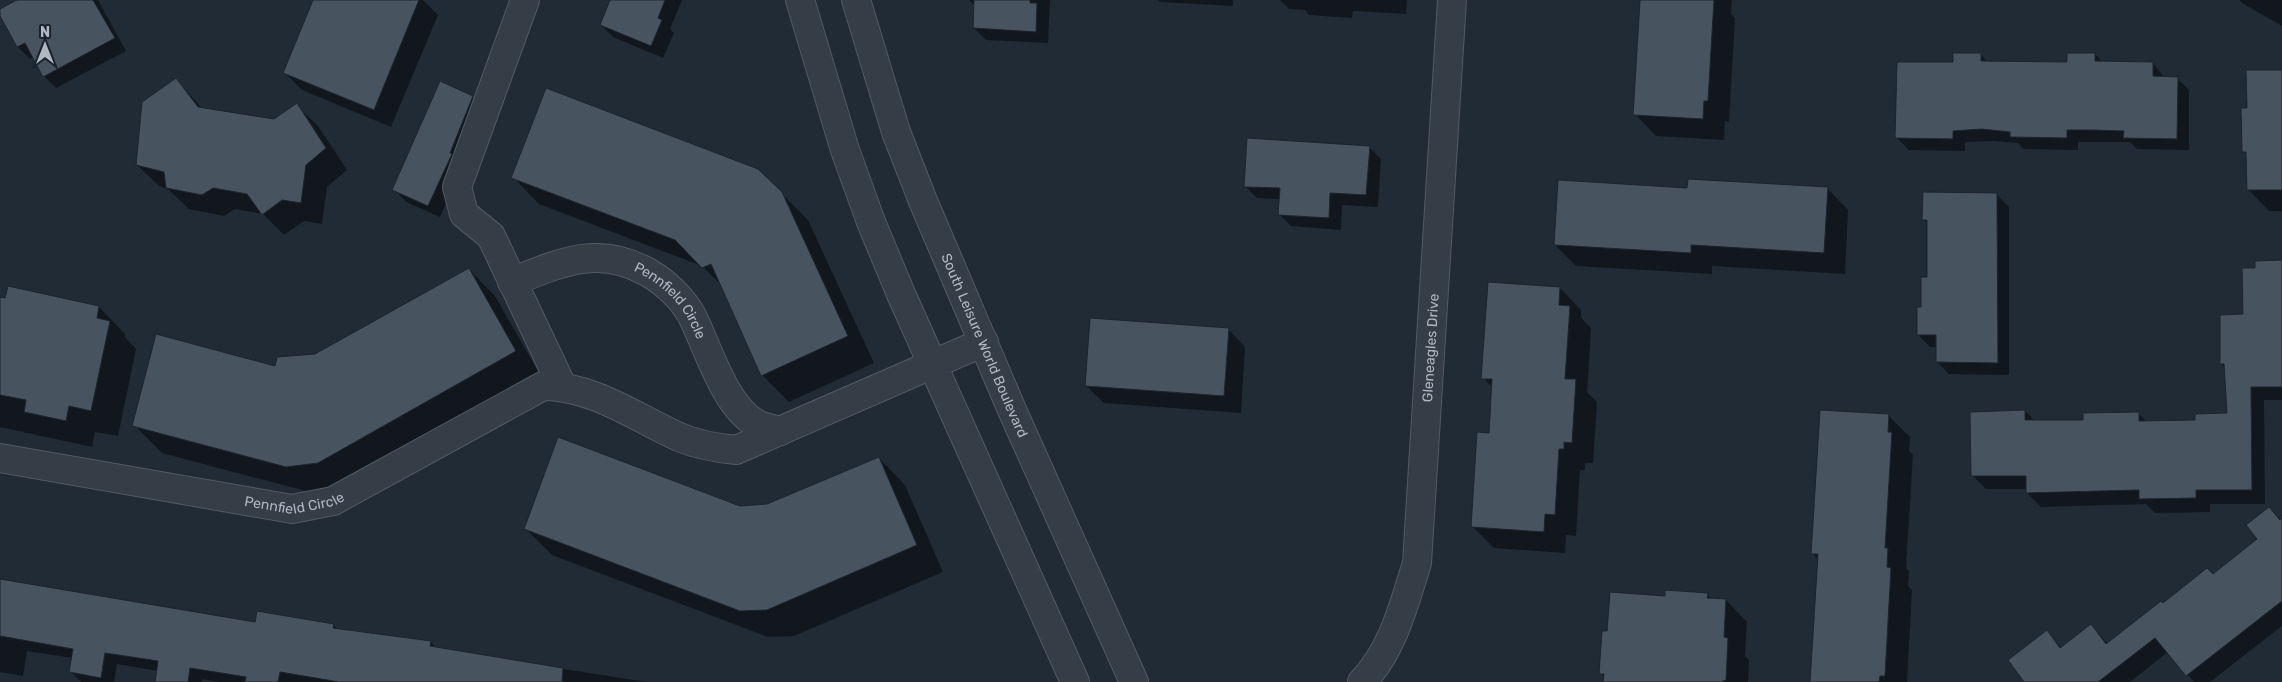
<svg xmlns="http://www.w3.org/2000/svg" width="2282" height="682" font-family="Rubik,sans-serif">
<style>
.shadow{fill:#0007}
.building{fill:#485360;stroke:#1c242d}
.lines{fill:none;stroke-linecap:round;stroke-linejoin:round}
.minor-casing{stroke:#525b64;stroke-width:30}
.minor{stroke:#353d47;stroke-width:28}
.labels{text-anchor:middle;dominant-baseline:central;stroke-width:4.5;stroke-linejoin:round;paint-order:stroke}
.street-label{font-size:14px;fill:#afb8c3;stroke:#1a222b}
</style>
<rect width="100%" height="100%" fill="#212b36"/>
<!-- shadow -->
<g class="shadow">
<polygon points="20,0 98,0 126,51 56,88 44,76 33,57 30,59 18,47 0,14 0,11"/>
<polygon points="314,0 423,0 438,15 391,127 302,90 284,72"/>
<polygon points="611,0 682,0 670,29 674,33 663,58 613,37 601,25"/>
<polygon points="969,0 1050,0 1048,43 986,40 974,28 975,7"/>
<polygon points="1158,0 1233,0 1233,6 1160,2"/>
<polygon points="1280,0 1407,0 1406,14 1353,11 1352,18 1309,15 1305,10 1289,9"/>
<polygon points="1642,0 1732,0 1731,14 1735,18 1729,122 1725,121 1724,140 1656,136 1635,114"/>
<polygon points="2239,0 2282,0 2282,26 2242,3"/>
<polygon points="1980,54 1988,62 2068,64 2095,54 2103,62 2153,63 2165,78 2177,78 2189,90 2189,150 2137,149 2130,142 2078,142 2078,150 2023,149 2018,143 1994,141 1965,142 1965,151 1909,150 1897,138 1955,63"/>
<polygon points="2282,71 2282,211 2269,211 2248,189 2248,156 2243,151 2248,109"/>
<polygon points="176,80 203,109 274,120 296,105 318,126 347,170 327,187 322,224 304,221 284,235 263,214 235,209 224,216 189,209 168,189 159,186 137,165"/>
<polygon points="440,83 473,98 485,110 440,217 406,202 394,189"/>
<polygon points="1369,147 1381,159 1378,207 1342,205 1341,230 1291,226 1279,214 1280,199 1257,198 1245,186"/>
<polygon points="513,177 781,193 808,220 874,363 789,402 762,375 722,286 702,266 539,204"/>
<polygon points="1827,188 1848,210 1845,274 1712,266 1712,274 1576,266 1555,245 1689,189"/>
<polygon points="1996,194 2009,207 2009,375 1949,374 1937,362 1938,347 1930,347 1918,335 1929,279 1929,225 1924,220"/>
<polygon points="2282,262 2282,400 2264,400 2265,504 2210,504 2210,512 2155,513 2146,504 2041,507 2027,493 2027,489 1986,489 1972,475 2025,411 2035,421 2084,421 2138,413 2147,422 2197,421 2228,414 2226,369 2221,364 2245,315 2256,269"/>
<polygon points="469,269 495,296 542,378 345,489 313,493 162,453 135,426 275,368 316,355"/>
<polygon points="1560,288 1581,310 1581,318 1591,328 1587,392 1597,402 1593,463 1585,463 1585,470 1580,470 1576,536 1566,535 1565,553 1494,548 1473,527 1490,434 1493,388 1483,378"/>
<polygon points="0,297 6,301 99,307 125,334 125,337 136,349 118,436 95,432 92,447 0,427"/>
<polygon points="1228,329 1245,347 1241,413 1104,403 1086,386"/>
<polygon points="1888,415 1910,437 1909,451 1913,455 1906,568 1909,571 1908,586 1912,590 1907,682 1811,682 1819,561 1812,553"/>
<polygon points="879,458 905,485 943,572 794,636 768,637 552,555 525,528 767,506"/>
<polygon points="2269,508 2282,521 2282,626 2210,682 2194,682 2168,652 2130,682 2026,682 2046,632 2062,648 2091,626 2108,644 2163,604 2213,576 2259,539"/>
<polygon points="0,580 256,623 333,625 338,630 431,642 437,649 647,682 218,682 202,679 202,682 156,682 158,671 117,664 114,682 81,682 71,672 73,658 27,651 23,676 0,672"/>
<polygon points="1707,594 1712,599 1726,600 1747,622 1745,656 1749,660 1748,682 1604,682 1605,678 1600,673 1608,633 1666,597"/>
</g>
<!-- building -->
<g class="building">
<polygon points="17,0 93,0 115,38 43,77 25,43 17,47 0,16 0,9"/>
<polygon points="313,0 419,0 374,110 283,73"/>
<polygon points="610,0 665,0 658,18 662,20 651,46 600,25"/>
<polygon points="974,0 1030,0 1030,3 1037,3 1036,32 973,28"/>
<polygon points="1640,0 1714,0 1708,101 1704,101 1703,119 1633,115"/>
<polygon points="1953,53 1981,53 1981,61 2067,62 2067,53 2095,53 2095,61 2153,62 2153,76 2178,77 2177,139 2123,138 2124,131 2094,130 2067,130 2067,138 2010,137 2010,132 1981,129 1953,131 1953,139 1895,138 1897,62 1953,62"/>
<polygon points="2246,70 2282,70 2282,190 2247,190 2246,152 2242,152 2241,108 2247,108"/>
<polygon points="176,78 198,107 274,119 297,103 326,148 306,165 301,203 282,200 262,215 247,194 213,188 202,195 166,188 164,172 136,165 142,102"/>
<polygon points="440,81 473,96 450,153 452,154 428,206 392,190"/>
<polygon points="546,88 758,169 782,192 848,336 761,376 711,264 702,268 675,240 511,178"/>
<polygon points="1247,138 1370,146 1366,195 1330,193 1329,218 1278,215 1280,188 1244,187"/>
<polygon points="1688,179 1828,187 1824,253 1691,245 1691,253 1554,245 1558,180 1687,188"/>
<polygon points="1923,192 1997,193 1998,363 1936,362 1936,335 1917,335 1917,307 1921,307 1921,277 1927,277 1927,220 1922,220"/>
<polygon points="2282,260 2282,387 2251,387 2252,490 2196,490 2196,498 2139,499 2139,490 2026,493 2026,476 1971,476 1970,412 2025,410 2025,420 2083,420 2083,413 2139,412 2139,421 2195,420 2195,414 2227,413 2224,364 2220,364 2220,315 2243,314 2242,268 2255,268 2255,261"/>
<polygon points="469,268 516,351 318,463 286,467 132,426 156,334 275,366 277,357 315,354"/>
<polygon points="1488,282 1560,287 1559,305 1570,306 1565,379 1576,379 1572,443 1564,442 1564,449 1559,449 1555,515 1545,514 1544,532 1471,527 1477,432 1489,433 1492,379 1481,379"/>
<polygon points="8,286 99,306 97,318 110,321 91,411 69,406 66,421 24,412 26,400 0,395 0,297 5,298"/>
<polygon points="1090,318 1229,328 1224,396 1085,386"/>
<polygon points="1820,410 1889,414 1888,432 1892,432 1885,548 1888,548 1887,567 1891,568 1885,676 1880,676 1879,682 1810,682 1818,554 1811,554"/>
<polygon points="558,437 740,506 767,504 879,457 917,545 767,610 740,611 524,529"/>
<polygon points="2269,507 2280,520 2282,518 2282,601 2186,676 2155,638 2098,682 2024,682 2008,660 2047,630 2060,648 2091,624 2106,644 2161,601 2163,603 2207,568 2213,574 2257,539 2246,525"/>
<polygon points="0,579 255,622 257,611 334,624 333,628 431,641 430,646 563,668 562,682 339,682 280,672 278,682 245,682 246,677 190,668 188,682 155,682 158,661 105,653 101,678 69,672 73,649 0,636"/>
<polygon points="1665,590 1708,593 1707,598 1726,599 1724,637 1728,638 1726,680 1721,682 1603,682 1604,674 1599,674 1602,631 1607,631 1610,592 1665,596"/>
</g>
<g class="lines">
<defs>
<g id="minor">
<polyline points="525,0 457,187 464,214 491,236 562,386"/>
<polyline points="800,0 845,150 871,222 901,294 1075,682"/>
<path id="s1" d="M856,0L896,132L923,201L1012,410L1134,682"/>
<path id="s2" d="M512,282C561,262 600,244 649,273C666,283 683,299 692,316C708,347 725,409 759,425C765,428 774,429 781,431"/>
<path id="s3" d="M0,458L292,509L333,501L543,386C593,386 635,417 679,437C698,445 716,448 736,450L984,342"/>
<path id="s4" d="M1362,682C1393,650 1404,604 1417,563L1452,0"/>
</g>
</defs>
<!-- minor casing -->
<use href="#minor" class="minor-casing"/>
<!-- minor -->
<use href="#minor" class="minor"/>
</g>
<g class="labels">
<!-- street labels -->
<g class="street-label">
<text stroke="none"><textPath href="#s2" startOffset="179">Pennfield Circle</textPath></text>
<text stroke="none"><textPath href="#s1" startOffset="369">South Leisure World Boulevard</textPath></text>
<text stroke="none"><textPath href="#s4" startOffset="348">Gleneagles Drive</textPath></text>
<text stroke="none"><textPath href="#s3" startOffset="299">Pennfield Circle</textPath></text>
</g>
</g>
<!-- north arrow -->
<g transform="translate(45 45)" stroke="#1a222b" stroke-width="4" paint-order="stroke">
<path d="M0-4L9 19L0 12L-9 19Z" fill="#afb8c3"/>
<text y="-8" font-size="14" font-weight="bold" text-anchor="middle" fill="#afb8c3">N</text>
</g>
</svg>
